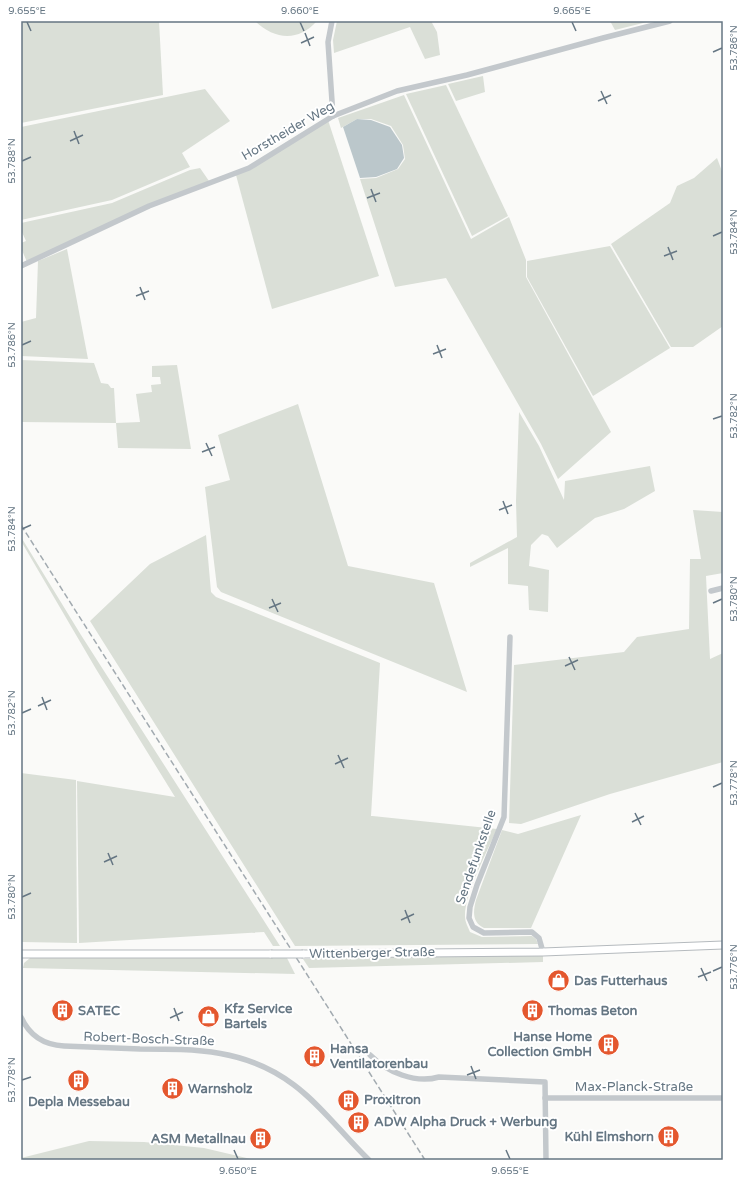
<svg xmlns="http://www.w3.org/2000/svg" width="744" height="1181" font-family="'Varela Round',sans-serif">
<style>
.green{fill:#dadfd7}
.water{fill:#bbc7cb}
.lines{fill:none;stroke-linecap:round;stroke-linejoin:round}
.major-casing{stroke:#b5babe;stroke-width:9}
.minor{stroke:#c3c8cc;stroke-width:5.5}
.major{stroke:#fff;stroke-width:7}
.rail{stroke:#a2aab0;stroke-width:1.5;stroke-dasharray:6 3;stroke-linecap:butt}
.major-bridge-casing{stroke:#b5babe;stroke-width:9;stroke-linecap:butt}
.major-bridge{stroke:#fff;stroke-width:7}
.ticks{fill:none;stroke:#657683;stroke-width:1.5}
.labels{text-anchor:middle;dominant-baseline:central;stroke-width:4;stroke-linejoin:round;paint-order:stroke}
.street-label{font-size:13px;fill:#657683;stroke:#fff}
.poi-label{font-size:13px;font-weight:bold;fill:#657683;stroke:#fff;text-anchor:start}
.neatline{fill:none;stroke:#657683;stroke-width:1.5}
.ticks-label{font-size:10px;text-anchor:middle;fill:#657683}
</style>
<rect width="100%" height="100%" fill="#fafaf8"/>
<!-- green -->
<g class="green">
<polygon points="21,21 159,21 163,95 21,123"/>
<path d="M255,21H317C298,42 275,40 255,21Z"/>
<polygon points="337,21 431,21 437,32 440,55 425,59 410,27 334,53 333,40"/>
<polygon points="610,21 651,21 615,30"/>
<polygon points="483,76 485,92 456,101 448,84"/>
<polygon points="446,85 508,216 472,236 406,94"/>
<polygon points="205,89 230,121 182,153 190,167 112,200 21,220 21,127"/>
<polygon points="404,95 471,239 509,217 526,260 526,277 611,432 558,479 541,444 446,278 395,287 360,179 376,178 398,169 405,159 403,145 391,126 371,119 357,119 341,128 338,118"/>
<polygon points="328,120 379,276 272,309 236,175"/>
<polygon points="717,158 723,174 723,326 693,347 671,347 611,244 670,203 677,186 694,178"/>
<polygon points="200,168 209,181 27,262 21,248 21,243 26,241 21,230 21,223 112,203 190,170"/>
<polygon points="610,246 670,348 593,396 527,277 527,261"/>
<polygon points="67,249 88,359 21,356 21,322 36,318 38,261"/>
<polygon points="21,360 94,363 101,383 108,384 111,388 114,388 116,423 140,422 136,394 152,392 151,385 161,384 160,377 152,377 152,366 177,365 191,449 118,448 116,423 21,422"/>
<polygon points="298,404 348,566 434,583 467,692 221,592 217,587 205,487 230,480 218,435"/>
<polygon points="519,412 539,446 564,500 565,481 650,466 655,491 624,509 595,518 557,548 548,536 542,534 531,545 529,566 549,570 548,612 529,610 528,586 508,584 508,548 470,567 470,563 517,537 516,501"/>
<polygon points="693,510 723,512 723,573 706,576 710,659 723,653 723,762 610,794 521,824 509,823 514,665 624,652 637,637 689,629 690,559 701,559"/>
<path d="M206,535L211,592L216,597L380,663L371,816L296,808L497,829C488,850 464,895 465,917C465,922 468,927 470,932L482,937L532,936L536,939L538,944L295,946L90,621L150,564Z"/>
<polygon points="21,537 81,635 280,946 273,946 264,932 79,943 77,781 175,797 96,669 21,541"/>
<polygon points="21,773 76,780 77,943 22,942"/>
<path d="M581,815L531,928H484C472,922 473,912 476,900L502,830L518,834Z"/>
<polygon points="543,955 543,962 309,968 303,959"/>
<polygon points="30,958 287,958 295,974 23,968 24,963"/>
<polygon points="89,1141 144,1142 204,1148 255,1160 21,1160 21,1158"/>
</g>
<!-- water -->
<polygon class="water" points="357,119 371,120 390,127 402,145 404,158 397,169 376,177 360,178 343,127"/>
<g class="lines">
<defs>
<g id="major">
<polyline points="21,954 271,954"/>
<polyline points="303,954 543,952 723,945"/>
</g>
</defs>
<!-- major casing -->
<use href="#major" class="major-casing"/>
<!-- minor -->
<g class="minor">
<polyline points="332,21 328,42 333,116"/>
<polyline points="21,266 149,206 249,168 333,116 397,91 467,75 603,38 670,21"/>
<polyline points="711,591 723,588"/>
<polyline points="510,637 504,817 477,885 470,907 469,918 473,927 484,933 532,932 539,938 543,952"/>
<path d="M21,1017C29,1035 44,1045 64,1046C89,1047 114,1048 140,1049C196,1049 247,1049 294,1085C322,1106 343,1135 369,1160"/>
<path d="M370,1055C387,1072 415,1084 439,1077L545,1082L546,1160"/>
<polyline points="545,1098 723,1098"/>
</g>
<!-- major -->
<use href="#major" class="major"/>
<!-- rail -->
<polyline class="rail" points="21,525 425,1160"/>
<defs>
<polyline id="major-bridge" points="271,954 303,954"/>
</defs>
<!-- major-bridge casing -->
<use href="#major-bridge" class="major-bridge-casing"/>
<!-- major-bridge -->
<use href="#major-bridge" class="major-bridge"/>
</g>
<!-- ticks -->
<path class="ticks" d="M27,22L31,31M300,22L304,31M572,22L576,31M305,33L310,46M301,43L314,37M713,52L722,48M601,91L607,104M598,101L611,95M74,131L79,144M70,141L83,135M22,161L31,157M371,189L376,202M367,198L380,193M713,236L722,232M668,247L673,260M664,256L677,251M140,287L145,300M136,296L149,291M22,345L31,341M437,345L442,358M433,354L446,349M713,419L722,416M206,443L212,456M202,452L215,447M503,501L508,514M499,510L512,505M22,529L31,525M272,599L278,612M713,603L722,599M269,608L281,603M569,657L575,670M565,666L578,660M42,697L47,710M38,706L51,700M22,713L31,709M338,755L344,768M335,764L348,758M713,787L722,783M635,813L641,825M632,822L644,816M108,853L113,865M104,862L117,856M22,897L31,893M405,910L410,923M401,920L414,914M701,968L707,981M713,971L722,967M698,977L711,972M174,1008L179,1021M170,1018L183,1012M471,1066L476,1079M467,1075L480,1070M22,1080L31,1077M234,1150L238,1159M506,1150L510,1159"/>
<!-- icons -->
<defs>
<symbol id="shop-disc" viewBox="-11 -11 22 22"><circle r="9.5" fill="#e4572e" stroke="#fff"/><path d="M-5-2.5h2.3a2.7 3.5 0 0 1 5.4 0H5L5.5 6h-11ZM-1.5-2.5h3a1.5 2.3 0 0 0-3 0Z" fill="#fff"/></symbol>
<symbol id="building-disc" viewBox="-11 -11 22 22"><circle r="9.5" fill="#e4572e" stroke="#fff"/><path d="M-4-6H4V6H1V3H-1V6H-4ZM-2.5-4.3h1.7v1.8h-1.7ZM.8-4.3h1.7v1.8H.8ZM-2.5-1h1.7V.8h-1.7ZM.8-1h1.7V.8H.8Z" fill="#fff"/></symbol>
</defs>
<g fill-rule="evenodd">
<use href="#shop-disc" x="546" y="968" width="25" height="25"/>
<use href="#building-disc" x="50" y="998" width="25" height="25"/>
<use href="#building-disc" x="520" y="998" width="25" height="25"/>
<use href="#shop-disc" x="196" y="1004" width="25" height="25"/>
<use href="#building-disc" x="596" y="1032" width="25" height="25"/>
<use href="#building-disc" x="302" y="1044" width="25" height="25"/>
<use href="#building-disc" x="66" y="1068" width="25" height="25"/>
<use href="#building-disc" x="160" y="1076" width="25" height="25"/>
<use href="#building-disc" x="336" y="1088" width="25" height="25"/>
<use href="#building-disc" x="346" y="1110" width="25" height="25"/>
<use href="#building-disc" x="656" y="1124" width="25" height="25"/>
<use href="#building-disc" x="248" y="1126" width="25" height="25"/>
</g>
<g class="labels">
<!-- street labels -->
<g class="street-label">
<text transform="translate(288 131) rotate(-30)">Horstheider Weg</text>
<text transform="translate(476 857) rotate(-71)">Sendefunkstelle</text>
<text transform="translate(372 953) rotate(-1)">Wittenberger Straße</text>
<text transform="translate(149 1039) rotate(2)">Robert-Bosch-Straße</text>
<text x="634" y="1087">Max-Planck-Straße</text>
</g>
<!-- poi labels -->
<g class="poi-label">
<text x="574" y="981">Das Futterhaus</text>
<text x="224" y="1009">Kfz Service<tspan x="224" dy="15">Bartels</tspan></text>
<text x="78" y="1011">SATEC</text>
<text x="548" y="1011">Thomas Beton</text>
<text x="592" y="1037" text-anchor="end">Hanse Home<tspan x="592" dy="15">Collection GmbH</tspan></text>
<text x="330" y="1049">Hansa<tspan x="330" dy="15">Ventilatorenbau</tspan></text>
<text x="188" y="1089">Warnsholz</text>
<text x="364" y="1100">Proxitron</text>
<text x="79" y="1102" text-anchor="middle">Depla Messebau</text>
<text x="374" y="1122">ADW Alpha Druck + Werbung</text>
<text x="654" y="1137" text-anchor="end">Kühl Elmshorn</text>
<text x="246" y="1139" text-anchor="end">ASM Metallnau</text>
</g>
</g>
<!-- border -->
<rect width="744" height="1181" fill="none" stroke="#ffffff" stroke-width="44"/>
<rect x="22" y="22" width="700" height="1137" class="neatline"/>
<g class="ticks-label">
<text x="27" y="14">9.655°E</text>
<text x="300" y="14">9.660°E</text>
<text x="572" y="14">9.665°E</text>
<text transform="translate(733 48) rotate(-90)" y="4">53.786°N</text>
<text transform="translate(11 161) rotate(-90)" y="4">53.788°N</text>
<text transform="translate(733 232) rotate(-90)" y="4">53.784°N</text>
<text transform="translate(11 345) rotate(-90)" y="4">53.786°N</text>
<text transform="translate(733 416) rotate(-90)" y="4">53.782°N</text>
<text transform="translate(11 529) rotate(-90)" y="4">53.784°N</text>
<text transform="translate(733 599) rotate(-90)" y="4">53.780°N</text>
<text transform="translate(11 713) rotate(-90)" y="4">53.782°N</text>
<text transform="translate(733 783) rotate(-90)" y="4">53.778°N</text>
<text transform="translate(11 897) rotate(-90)" y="4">53.780°N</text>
<text transform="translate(733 967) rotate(-90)" y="4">53.776°N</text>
<text transform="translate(11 1080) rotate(-90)" y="4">53.778°N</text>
<text x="238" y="1174">9.650°E</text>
<text x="510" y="1174">9.655°E</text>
</g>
</svg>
